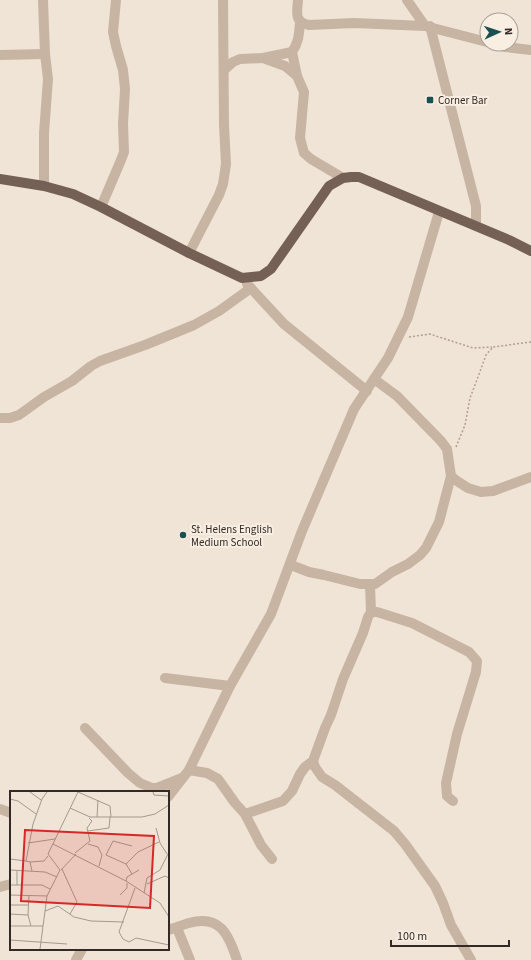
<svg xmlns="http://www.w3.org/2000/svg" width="531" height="960" font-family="'Source Sans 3',sans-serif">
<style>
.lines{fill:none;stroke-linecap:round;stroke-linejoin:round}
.path{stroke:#b39e8d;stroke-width:1.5;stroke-dasharray:2 2;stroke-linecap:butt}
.minor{stroke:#c8b4a3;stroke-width:10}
.major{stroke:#756056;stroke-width:10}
.poi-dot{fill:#1b5053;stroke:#f8eee2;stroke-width:1.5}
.labels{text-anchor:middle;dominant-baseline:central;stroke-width:4;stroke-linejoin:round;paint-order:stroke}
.poi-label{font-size:11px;fill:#332925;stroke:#f8eee2;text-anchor:start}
.inset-road{fill:none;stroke:#a4998f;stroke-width:1}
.view{fill:#d62828;fill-opacity:0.15;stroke:#d62828;stroke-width:2}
.inset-edge{fill:none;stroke:#332925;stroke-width:2}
</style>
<rect width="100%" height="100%" fill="#f0e4d6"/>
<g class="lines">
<!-- path -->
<g class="path">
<polyline points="409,337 430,334 473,348 492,347"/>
<polyline points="456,447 465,425 470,398 478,377 486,355 493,347 531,342"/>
</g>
<!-- minor -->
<g class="minor">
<polyline points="43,0 45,54 48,79 44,133 44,186"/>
<path d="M298,0C297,13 294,22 309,25L354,23L425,26L487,42"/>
<polyline points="407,0 425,26"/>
<polyline points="430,26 476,206 476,226"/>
<polyline points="494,44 505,47 531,50"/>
<polyline points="292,52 297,76 304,92 300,138 304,153 311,159 343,178"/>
<polyline points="0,55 45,54"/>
<polyline points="263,58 285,66 297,76"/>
<path d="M224,70L233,62L240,59L263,58L292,52C299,42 299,34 300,22"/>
<polyline points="101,207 121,160 124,152 123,124 125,89 123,70 116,46 113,32 116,0"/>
<polyline points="189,253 219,195 223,184 226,164 224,125 223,0"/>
<polyline points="247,284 284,324 367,391"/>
<polyline points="374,379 397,396 441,441 447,449 451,476 457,481 468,488 481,492 493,491 531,477"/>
<polyline points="0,418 10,418 19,415 44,397 72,381 91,366 100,361 145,345 194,325 219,311 251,288"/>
<polyline points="291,565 309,572 324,575 360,584 375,584 392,572 408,564 420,555 426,548 439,522 451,476"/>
<polyline points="370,585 371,612"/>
<polyline points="165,678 230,686"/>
<polyline points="85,728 128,773 140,783 152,788 157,788 182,778"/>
<polyline points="313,761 315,767 322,777 335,785 394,831 405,844 435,886 443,903 451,925 471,960"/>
<polyline points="189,770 207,773 218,779 235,803 245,814 261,845 272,859"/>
<polyline points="168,797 189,770 230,686 271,614 302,531 354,409 388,358 408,317 439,212"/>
<polyline points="0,809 11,813"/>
<polyline points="245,814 283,801 292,791 300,774 305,767 313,761 325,728 331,715 343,679 363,633 368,617 371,612 377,612 412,623 469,652 477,661 476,672 457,734 446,783 447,796 453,801"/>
<polyline points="0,887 11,884"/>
<polyline points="177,928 190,960"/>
<path d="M168,930C175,928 182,925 189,923C220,914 229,935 237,960"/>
<polyline points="76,960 82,949"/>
</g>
<!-- major -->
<polyline class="major" points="0,179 44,186 73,194 101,207 189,253 242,278 261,276 271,269 329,186 343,178 351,177 359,177 509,240 531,251"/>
</g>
<!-- markers -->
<g class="poi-dot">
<rect x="426" y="96" width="8" height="8" rx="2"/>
<circle cx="183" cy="535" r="4"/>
</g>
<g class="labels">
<!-- poi labels -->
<g class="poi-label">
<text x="438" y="100">Corner Bar</text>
<text x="191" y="529">St. Helens English<tspan x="191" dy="13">Medium School</tspan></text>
</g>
</g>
<!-- overview -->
<g transform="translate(10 791)">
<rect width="159" height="159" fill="#f0e4d6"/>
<path class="inset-road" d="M20,1L31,9M68,1L100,15L101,26M143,1L144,4L159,5M0,8L8,10L26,23M60,17L80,26H132L145,23L159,14M87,26L88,9M146,37L150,52L157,63M78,40L99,37L100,26M18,52L45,48M43,53L116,90L150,112L159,126M78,53L88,56L92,64L89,75M122,55L103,50L96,64L116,73L122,83M65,62L80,50L77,37L82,30L79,27M0,68L16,70L23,33L32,8L37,1M16,70L20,71L22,80M20,71L34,70L38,65M116,73L128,61L149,51M52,78L67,111L60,123M0,79L35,81L47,86M51,79L66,63M7,80V94M116,90L117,86L129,79M137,93L155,85L159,87M0,94H32L40,98M125,97L109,141L113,148L119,151L126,147L159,154M134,102L137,87L150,79L159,61M0,104L37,105M19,104L18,124L21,135M110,104L117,97V92M0,114H19M35,120L48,115L64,126L81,130L114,131M0,123L18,124M0,135H33M0,149L57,153M30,158L37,105L50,79L38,63L68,1"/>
<path class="view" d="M15,39L144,45L140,117L11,110Z"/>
<rect width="159" height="159" class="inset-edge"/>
</g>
<!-- north arrow -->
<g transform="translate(499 32) rotate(87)"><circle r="19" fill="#f8eee2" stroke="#a99f96"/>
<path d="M0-3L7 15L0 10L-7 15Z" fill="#1b5053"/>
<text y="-6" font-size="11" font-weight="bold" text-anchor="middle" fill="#332925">N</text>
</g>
<!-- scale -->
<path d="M391 940v6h118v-6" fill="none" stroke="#332925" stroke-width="2"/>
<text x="397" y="940" font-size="12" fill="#332925" stroke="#f8eee2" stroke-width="3" paint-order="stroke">100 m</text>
</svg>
